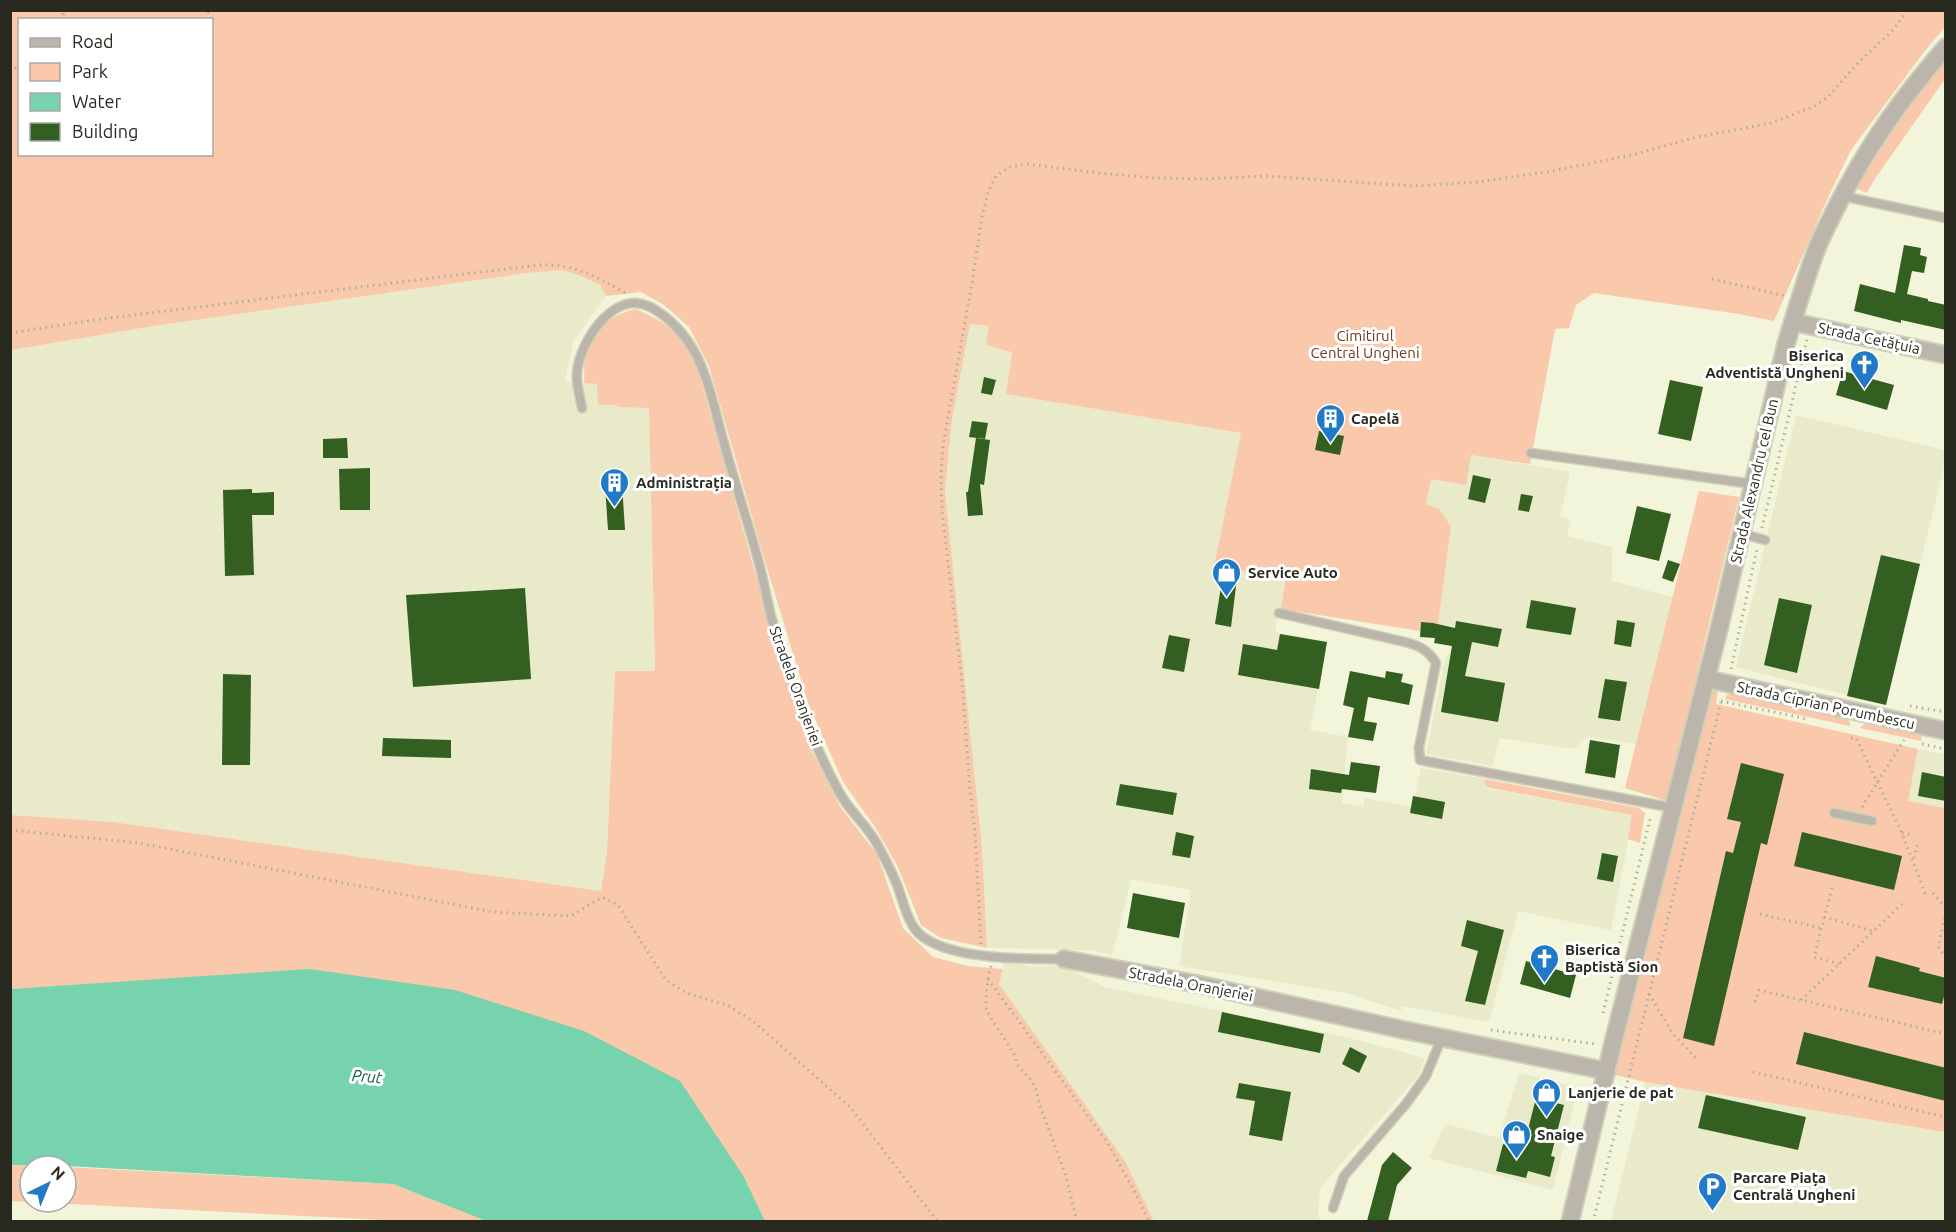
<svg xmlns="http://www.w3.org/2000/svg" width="1956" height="1232" font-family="Ubuntu,sans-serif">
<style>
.built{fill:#e8eac9}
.green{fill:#fac8aa;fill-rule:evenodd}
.water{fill:#76d3ad}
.building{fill:#335f20}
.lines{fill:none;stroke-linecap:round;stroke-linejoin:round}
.lane-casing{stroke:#ced0b8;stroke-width:11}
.street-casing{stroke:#ced0b8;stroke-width:20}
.path{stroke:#aeb09b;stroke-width:3;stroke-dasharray:1.5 4.5;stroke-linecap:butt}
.lane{stroke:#bbb5ab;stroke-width:8}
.street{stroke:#bbb5ab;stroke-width:16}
.labels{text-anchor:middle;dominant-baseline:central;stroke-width:6;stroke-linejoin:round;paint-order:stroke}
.park-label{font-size:15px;fill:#6b3c1b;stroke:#fff}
.street-label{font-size:15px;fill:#28291f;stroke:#fff}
.poi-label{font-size:15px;font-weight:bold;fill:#28291f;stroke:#fff;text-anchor:start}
.water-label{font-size:16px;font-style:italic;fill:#145d44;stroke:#fff}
</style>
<rect width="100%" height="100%" fill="#f3f5da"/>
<!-- built -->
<g class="built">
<polygon points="562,270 581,276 600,285 606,296 573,342 565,381 597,384 617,405 618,407 649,408 655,671 615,671 607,851 601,891 113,822 11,815 11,350 154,326 527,273"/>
<polygon points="970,324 989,326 986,345 1012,351 1006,394 1241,433 1214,567 1286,577 1281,609 1277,619 1275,632 1327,642 1310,730 1348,737 1342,803 1363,807 1365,798 1413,807 1421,768 1484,779 1486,788 1633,815 1611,930 1518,911 1489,1022 1402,1006 1401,1011 1346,993 1179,966 1191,890 1131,879 1112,955 1090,950 987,948 982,847 945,491 952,419"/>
<polygon points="1796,415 1945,450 1944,466 1886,705 1736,667"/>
<polygon points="1471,455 1570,472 1560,517 1571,520 1567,536 1612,547 1612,581 1673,597 1636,744 1587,737 1574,749 1499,738 1493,766 1426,754 1445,658 1450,653 1455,626 1438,624 1451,527 1426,504 1431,479"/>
<polygon points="1918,749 1945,754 1945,808 1908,801"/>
<polygon points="1003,961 1010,961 1032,967 1061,965 1105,987 1346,1037 1425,1058 1419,1075 1320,1188 1318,1217 1325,1221 1154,1221 1125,1161 999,984 1003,969"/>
<polygon points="1519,1073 1578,1087 1553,1190 1429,1158 1445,1124 1499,1138"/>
<polygon points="1645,1082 1945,1132 1945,1221 1611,1222"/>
</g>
<!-- green -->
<g class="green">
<path d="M11,11H1945V27L1924,52L1851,150L1830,193L1774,321L1739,314L1594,293L1576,305L1569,328L1555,329L1530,464L1471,455L1466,485L1431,479L1426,504L1440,510L1451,527L1438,624L1421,622L1420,631L1281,609L1286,577L1214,567L1241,433L1006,394L1012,352L986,345L989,326L970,324L952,419L945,491L982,847L987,948L941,938L921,925L898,867L875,827L843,782L808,703L761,548L709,366L689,327L664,305L641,292L606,296L600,285L581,276L562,270L527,273L154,326L11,350ZM20,20H212V154H20Z"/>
<polygon points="1945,63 1945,79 1874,180 1867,193 1855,188 1895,126 1935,70"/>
<path d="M636,309C672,325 679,333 697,367L764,604L811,749L841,808L877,854L903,928L933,957L968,966L1003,969L999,984L1125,1161L1154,1221H765L744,1177L61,986L11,989V815L113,822L601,891L607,851L615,671H655L649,408L617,407V405H598L597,384L584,383C585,374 583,363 586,355C593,330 611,314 636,309Z"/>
<polygon points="1699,491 1739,497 1667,801 1625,788"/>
<polygon points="1709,688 1718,690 1716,704 1918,749 1908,801 1945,808 1945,1132 1645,1082 1615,1075"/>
<polygon points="1732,693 1843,716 1850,722 1850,726 1725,699 1727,695"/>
<polygon points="1865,723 1922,735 1921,741 1860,728"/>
<polygon points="1484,779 1639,808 1645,813 1640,843 1628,839 1632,815 1486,787"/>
<polygon points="10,1165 41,1166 30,1166 30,1202 66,1202 66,1167 393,1184 486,1221 386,1222 383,1220 11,1201"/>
</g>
<!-- water -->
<polygon class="water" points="310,969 455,990 584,1031 680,1081 744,1177 765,1221 486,1221 393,1184 66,1166 11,1165 11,989"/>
<!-- building -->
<g class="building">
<polygon points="1904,245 1921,248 1920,255 1927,257 1924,273 1912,271 1907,294 1928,299 1928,301 1946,305 1946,330 1901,320 1901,323 1854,311 1860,284 1895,293"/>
<polygon points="1843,371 1894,385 1887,410 1836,395"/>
<polygon points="984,377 996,380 992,395 981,393"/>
<polygon points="1670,380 1703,387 1691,441 1658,434"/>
<polygon points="972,421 988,423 985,439 969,437"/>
<polygon points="1319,431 1344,436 1340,455 1315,450"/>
<polygon points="347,438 348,458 323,458 323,439"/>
<polygon points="976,438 990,440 984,485 980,484 983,515 968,516 966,492 968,492"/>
<polygon points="370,468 370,510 340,510 339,469"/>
<polygon points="1473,475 1491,479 1485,503 1468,499"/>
<polygon points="622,484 625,530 608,530 605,485"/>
<polygon points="252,489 252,493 274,492 274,515 252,515 254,575 225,576 223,490"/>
<polygon points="1521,494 1533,496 1529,512 1518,510"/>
<polygon points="1637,506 1671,514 1659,561 1626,553"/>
<polygon points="1881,555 1920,564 1886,705 1847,696"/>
<polygon points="1668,560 1680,564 1673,582 1662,578"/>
<polygon points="1224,568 1238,570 1231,627 1215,624"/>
<polygon points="525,588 531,679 413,687 406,595"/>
<polygon points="1779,598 1812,605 1797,673 1764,665"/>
<polygon points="1531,600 1576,608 1571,635 1526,628"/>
<polygon points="1617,620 1635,623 1631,647 1614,644"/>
<polygon points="1456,621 1502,629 1498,647 1472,642 1465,676 1505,683 1498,722 1441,712 1452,646 1434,643 1435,638 1420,637 1421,622 1433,623 1455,628"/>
<polygon points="1280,634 1327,642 1319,689 1238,675 1243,644 1277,650"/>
<polygon points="1169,635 1190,639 1184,672 1162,668"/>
<polygon points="1350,671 1385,678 1386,671 1403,674 1401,682 1413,685 1409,705 1368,697 1364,721 1377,723 1373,741 1348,737 1354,708 1343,705"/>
<polygon points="223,674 251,675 250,765 222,765"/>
<polygon points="1605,679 1627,682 1620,721 1598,718"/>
<polygon points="383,738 451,740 451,758 382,756"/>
<polygon points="1590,740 1620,745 1615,778 1585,773"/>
<polygon points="1351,762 1380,766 1376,793 1342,789 1341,793 1309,789 1311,769 1349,775"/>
<polygon points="1741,763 1784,774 1767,845 1761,843 1714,1046 1683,1038 1726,851 1733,853 1741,822 1727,819"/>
<polygon points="1922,772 1946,777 1946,801 1918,796"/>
<polygon points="1120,784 1177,793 1173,815 1116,805"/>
<polygon points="1413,796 1445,802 1442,819 1410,813"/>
<polygon points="1176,832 1194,836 1190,858 1172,855"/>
<polygon points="1802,832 1902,856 1894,890 1794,866"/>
<polygon points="1602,853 1618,856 1613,882 1597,879"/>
<polygon points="1133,893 1185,903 1179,938 1127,928"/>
<polygon points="1467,920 1504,930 1485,1005 1465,1001 1478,951 1461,946"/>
<polygon points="1876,956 1920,968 1919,971 1946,978 1946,989 1942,1004 1868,987"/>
<polygon points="1526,961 1576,975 1570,998 1520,984"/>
<polygon points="1222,1012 1324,1034 1320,1053 1218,1032"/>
<polygon points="1804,1032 1946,1068 1946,1101 1796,1064"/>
<polygon points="1350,1047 1367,1056 1359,1073 1342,1064"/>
<polygon points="1239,1083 1291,1092 1282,1141 1249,1135 1255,1101 1236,1098"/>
<polygon points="1706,1095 1806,1117 1798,1150 1698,1128"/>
<polygon points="1536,1098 1564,1105 1551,1156 1555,1157 1550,1177 1528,1171 1526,1178 1496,1171 1503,1144 1523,1149"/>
<polygon points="1393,1152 1412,1168 1397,1185 1388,1221 1367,1221 1382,1165"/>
</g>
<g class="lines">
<defs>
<g id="lane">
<polyline points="1842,196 1946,218"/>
<path d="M582,408C580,397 576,384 577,374C578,347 606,302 636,303C655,304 677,326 687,340C708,369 714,409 724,443C735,484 749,525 760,567C764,583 767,600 771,616C789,676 809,737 839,792C849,811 867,825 877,844C883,855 890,868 895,880C903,897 906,925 923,937C955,960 1025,959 1064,959"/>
<polyline points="1531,453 1752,484"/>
<polyline points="1743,534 1765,540"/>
<path d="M1279,613L1405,642C1420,646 1428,650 1436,663L1419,748L1420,760L1674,808"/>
<polyline points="1834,813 1872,821"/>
<polyline points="1333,1208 1344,1176 1406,1104 1426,1076 1442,1037"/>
</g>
<g id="street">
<polyline points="1793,322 1946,355"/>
<polyline points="1707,679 1946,731"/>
<polyline points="1064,959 1197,984 1404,1030 1607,1071"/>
<path d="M1570,1222L1614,1039L1719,629L1786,344C1796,312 1805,279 1817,248C1822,235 1829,223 1835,210C1866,148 1900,100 1946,47"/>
</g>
</defs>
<!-- lane casing -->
<use href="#lane" class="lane-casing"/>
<!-- street casing -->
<use href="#street" class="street-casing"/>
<!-- path -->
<g class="path">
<polyline points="202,10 212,14"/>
<polyline points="60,20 66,10"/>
<polyline points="10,72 20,65"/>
<polyline points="1712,279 1786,296"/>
<path d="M10,333L94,320L537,265C573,263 595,276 625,293"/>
<polyline points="1762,528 1807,339"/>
<polyline points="1731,669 1757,549"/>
<polyline points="1721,701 1807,719"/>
<polyline points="1910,706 1946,712"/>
<polyline points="1851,738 1856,738 1902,833 1926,896"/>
<polyline points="1922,744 1946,749"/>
<polyline points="1862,807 1904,740"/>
<polyline points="10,830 139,843 493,912 571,916 602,897 618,905 665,979 686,993 727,1005 753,1021 851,1108 938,1222"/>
<polyline points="1902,833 1914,835"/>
<polyline points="1914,858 1917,845"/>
<polyline points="1832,888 1814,957 1839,964"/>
<polyline points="1933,893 1946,908"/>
<polyline points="1946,912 1938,947 1946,958"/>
<polyline points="1760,914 1821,928"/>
<polyline points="1824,917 1873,931"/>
<polyline points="981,944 975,833 970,791 962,682 942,511 941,476 943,445 972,283 982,217 988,192 996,176 1010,167 1026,164 1098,173 1156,178 1203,179 1266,176 1413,186 1478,182 1552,171 1632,155 1693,138 1771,123 1815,106 1829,96 1858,63 1894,29 1907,10"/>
<path d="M991,966C988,979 984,1000 987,1012L1014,1054L1018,1066L1032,1081L1036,1090L1040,1106L1066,1176L1077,1222"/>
<polyline points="988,979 1107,1142 1136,1194 1149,1222"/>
<polyline points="1649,994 1673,1034 1696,1058"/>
<polyline points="1801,1000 1902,904"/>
<polyline points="1755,1002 1759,990 1946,1034"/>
<polyline points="1603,1013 1651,815"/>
<polyline points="1491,1030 1595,1044"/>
<polyline points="1753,1072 1946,1117"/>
<polyline points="1593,1222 1722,698"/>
</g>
<!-- lane -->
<use href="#lane" class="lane"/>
<!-- street -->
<use href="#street" class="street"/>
</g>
<!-- icons -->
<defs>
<symbol id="church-pin" viewBox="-11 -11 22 30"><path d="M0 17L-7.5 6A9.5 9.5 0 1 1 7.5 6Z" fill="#207ac8" stroke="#fff"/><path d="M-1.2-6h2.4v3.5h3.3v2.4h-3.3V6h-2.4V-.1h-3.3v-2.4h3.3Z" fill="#fff"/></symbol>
<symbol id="building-pin" viewBox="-11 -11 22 30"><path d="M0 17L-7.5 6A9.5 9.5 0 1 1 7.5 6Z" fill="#207ac8" stroke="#fff"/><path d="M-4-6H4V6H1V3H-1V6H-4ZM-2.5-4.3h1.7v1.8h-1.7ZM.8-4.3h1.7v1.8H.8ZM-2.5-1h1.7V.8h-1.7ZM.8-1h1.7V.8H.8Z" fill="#fff"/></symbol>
<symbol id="shop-pin" viewBox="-11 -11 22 30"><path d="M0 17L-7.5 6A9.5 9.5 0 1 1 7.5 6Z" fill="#207ac8" stroke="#fff"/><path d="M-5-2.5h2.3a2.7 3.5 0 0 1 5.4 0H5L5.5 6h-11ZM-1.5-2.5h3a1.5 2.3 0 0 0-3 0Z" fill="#fff"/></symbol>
<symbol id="parking-pin" viewBox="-11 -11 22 30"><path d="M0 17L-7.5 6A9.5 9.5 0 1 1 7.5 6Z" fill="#207ac8" stroke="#fff"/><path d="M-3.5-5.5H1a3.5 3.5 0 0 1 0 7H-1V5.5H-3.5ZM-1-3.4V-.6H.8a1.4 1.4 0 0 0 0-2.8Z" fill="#fff"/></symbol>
</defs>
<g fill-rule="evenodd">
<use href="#church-pin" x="1848" y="348" width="33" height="45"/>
<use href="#building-pin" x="1314" y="402" width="33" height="45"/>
<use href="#building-pin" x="598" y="466" width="33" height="45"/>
<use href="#shop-pin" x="1210" y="556" width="33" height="45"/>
<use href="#church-pin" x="1528" y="942" width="33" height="45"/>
<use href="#shop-pin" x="1530" y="1076" width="33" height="45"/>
<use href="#shop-pin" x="1500" y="1118" width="33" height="45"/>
<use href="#parking-pin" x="1696" y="1170" width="33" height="45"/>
</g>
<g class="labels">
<!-- park labels -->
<g class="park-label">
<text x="1365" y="335">Cimitirul<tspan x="1365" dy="17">Central Ungheni</tspan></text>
</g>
<!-- street labels -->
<g class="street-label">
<text transform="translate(1869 338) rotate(12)">Strada Cetățuia</text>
<text transform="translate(1754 481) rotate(-77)">Strada Alexandru cel Bun</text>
<text transform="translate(796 686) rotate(70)">Stradela Oranjeriei</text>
<text transform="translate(1826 705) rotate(12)">Strada Ciprian Porumbescu</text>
<text transform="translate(1191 984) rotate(11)">Stradela Oranjeriei</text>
</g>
<!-- poi labels -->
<g class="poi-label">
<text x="1844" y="355" text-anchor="end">Biserica<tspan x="1844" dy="17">Adventistă Ungheni</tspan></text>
<text x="1351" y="418">Capelă</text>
<text x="636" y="482">Administrația</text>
<text x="1248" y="572">Service Auto</text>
<text x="1565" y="949">Biserica<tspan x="1565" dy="17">Baptistă Sion</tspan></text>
<text x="1568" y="1092">Lanjerie de pat</text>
<text x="1537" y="1134">Snaige</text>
<text x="1733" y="1177">Parcare Piața<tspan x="1733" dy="17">Centrală Ungheni</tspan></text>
</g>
<!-- water labels -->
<g class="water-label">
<text transform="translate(367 1076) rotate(5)">Prut</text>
</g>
</g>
<!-- border -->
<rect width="1956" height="1232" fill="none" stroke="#28291f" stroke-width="24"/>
<!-- legend -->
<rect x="18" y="18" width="195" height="138" fill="#ffffff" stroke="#a9a9a5" stroke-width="1.5"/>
<rect x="30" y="38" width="30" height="9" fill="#bbb5ab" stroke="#a9a9a5" stroke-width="1.5"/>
<text x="72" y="48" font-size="18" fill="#28291f">Road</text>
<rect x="30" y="63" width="30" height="18" fill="#fac8aa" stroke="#a9a9a5" stroke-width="1.5"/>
<text x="72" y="78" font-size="18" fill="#28291f">Park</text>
<rect x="30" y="93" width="30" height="18" fill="#76d3ad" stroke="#a9a9a5" stroke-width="1.5"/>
<text x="72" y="108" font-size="18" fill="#28291f">Water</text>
<rect x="30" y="123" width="30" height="18" fill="#335f20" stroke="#a9a9a5" stroke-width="1.5"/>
<text x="72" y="138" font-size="18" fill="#28291f">Building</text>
<!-- north arrow -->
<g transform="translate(48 1184) rotate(43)"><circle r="28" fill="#ffffff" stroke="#a9a9a5" stroke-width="1.5"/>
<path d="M0-4.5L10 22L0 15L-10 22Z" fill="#207ac8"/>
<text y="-9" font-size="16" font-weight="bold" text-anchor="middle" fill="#28291f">N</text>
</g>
</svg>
